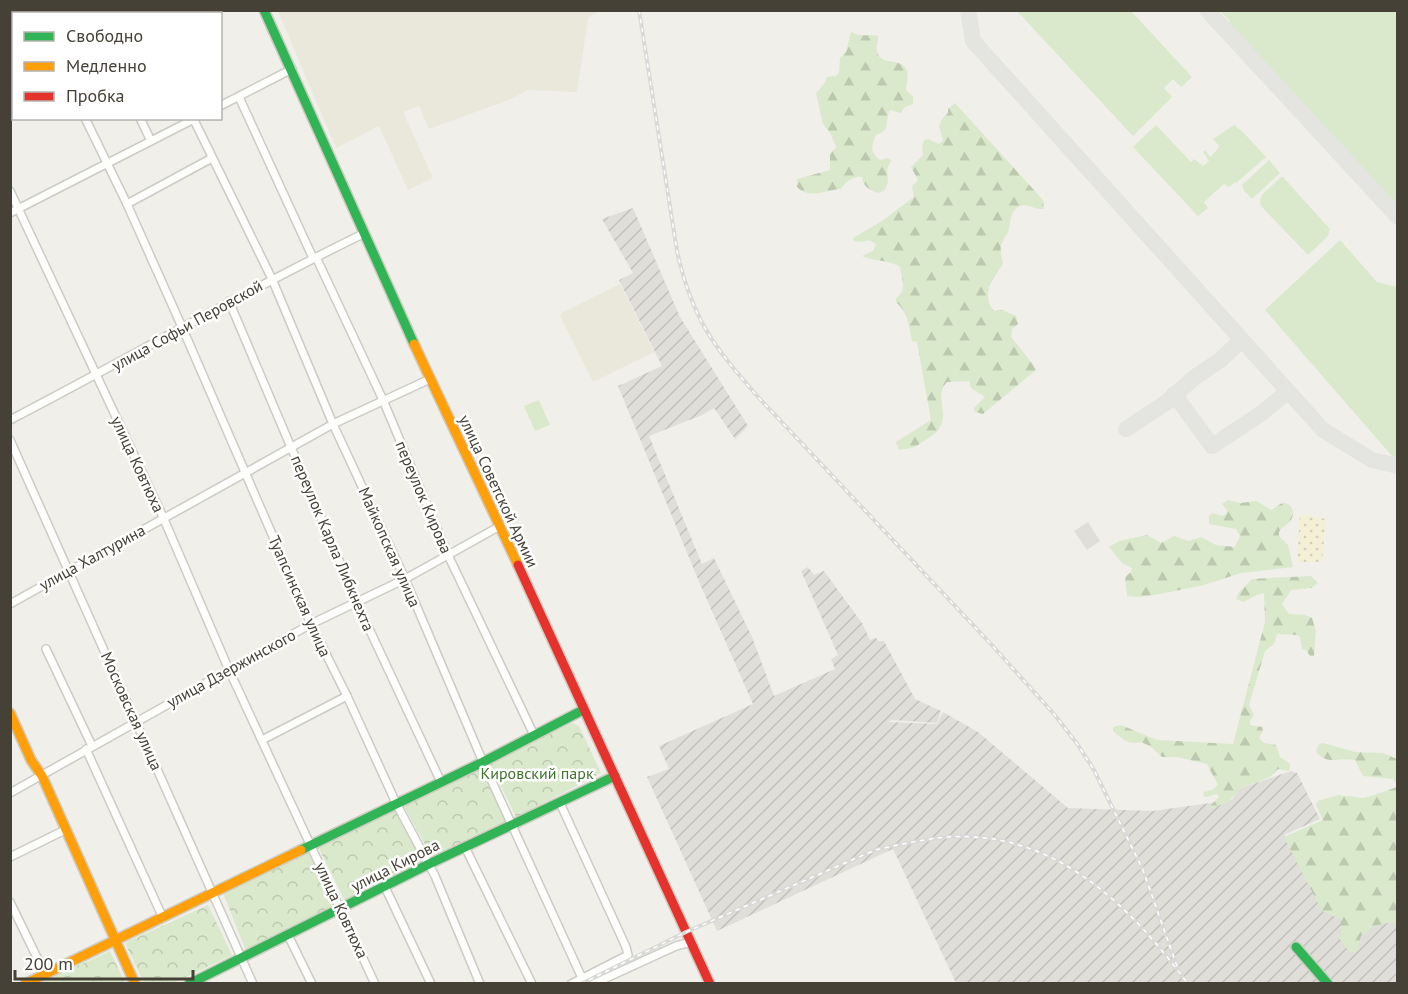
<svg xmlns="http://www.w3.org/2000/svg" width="1408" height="994" font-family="'PT Sans',sans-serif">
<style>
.industrial{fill:url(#industrial-furrows)}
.education{fill:#eae8da}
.grass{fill:#dae9cb}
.forest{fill:url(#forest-firs)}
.sand{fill:url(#sand-dots)}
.park{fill:url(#park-crowns)}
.parking{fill:#dfdeda}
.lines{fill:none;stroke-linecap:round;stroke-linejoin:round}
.taxiway{stroke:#e4e4e1;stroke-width:16}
.street-casing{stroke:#cccbc6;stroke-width:10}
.fast-casing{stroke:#ceccc1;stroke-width:12}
.slow-casing{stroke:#ceccc1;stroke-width:12}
.jam-casing{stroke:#ceccc1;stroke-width:12}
.street{stroke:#fdfdfc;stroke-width:7}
.fast{stroke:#30b455;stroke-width:9}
.slow{stroke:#ff9f0a;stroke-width:9}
.jam{stroke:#e5322d;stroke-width:9}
.rail-casing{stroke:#d9d9d8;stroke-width:4}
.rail{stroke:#fff;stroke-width:1.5;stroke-dasharray:4.5;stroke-linecap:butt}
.labels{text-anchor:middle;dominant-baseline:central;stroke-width:5;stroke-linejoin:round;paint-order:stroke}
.street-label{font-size:16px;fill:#454137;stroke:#fff}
.park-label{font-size:16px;fill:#3f742d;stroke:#fff}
</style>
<defs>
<pattern id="industrial-furrows" width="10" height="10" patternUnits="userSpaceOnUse" patternTransform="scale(1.5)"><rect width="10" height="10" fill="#e0ded8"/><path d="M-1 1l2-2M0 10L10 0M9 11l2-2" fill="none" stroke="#c2c0ba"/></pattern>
<pattern id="forest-firs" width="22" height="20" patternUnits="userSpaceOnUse" patternTransform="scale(1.5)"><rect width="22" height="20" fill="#dae9cb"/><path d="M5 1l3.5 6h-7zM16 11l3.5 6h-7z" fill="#bcc9af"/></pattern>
<pattern id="sand-dots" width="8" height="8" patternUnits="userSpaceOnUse" patternTransform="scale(1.5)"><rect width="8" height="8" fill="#f3f0d6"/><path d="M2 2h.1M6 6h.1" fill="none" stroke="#d2cfb8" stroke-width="1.8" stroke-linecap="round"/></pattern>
<pattern id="park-crowns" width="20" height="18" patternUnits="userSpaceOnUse" patternTransform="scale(1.5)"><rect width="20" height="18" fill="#dae9cb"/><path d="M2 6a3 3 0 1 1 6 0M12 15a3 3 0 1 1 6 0" fill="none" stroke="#bcc9af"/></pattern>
</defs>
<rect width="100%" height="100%" fill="#f0efea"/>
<!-- industrial -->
<polygon class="industrial" points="633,208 680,317 748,426 735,439 714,408 702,415 649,436 702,564 714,558 752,637 774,696 835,669 831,659 838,655 801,571 808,567 814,575 824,571 862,623 870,640 876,638 878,641 884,641 915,699 941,711 937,723 892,720 888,722 937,724 943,712 978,732 1068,808 1153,811 1232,800 1238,789 1291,771 1297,773 1320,819 1284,835 1365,924 1397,921 1397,983 956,983 893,849 717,931 647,777 669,769 659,746 753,704 700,584 618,386 662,366 619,280 633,273 602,219"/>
<!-- education -->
<g class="education">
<polygon points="625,11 598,12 588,18 577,92 528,90 511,99 429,129 419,106 403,112 433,178 408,190 379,126 336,148 278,11"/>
<polygon points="620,284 654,352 593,382 559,314"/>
</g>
<!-- grass -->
<g class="grass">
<polygon points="1017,11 1131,11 1192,77 1181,87 1173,79 1164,88 1172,97 1133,136"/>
<polygon points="1220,11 1397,11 1397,211 1226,25 1230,21"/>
<polygon points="1156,125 1191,162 1194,159 1203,166 1209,161 1203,152 1205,150 1210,157 1217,150 1219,146 1213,139 1234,125 1243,132 1266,157 1236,183 1235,182 1229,187 1224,184 1204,202 1208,208 1198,216 1133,147"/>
<polygon points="1269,160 1280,173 1252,199 1244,191 1242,185"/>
<polygon points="1281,177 1283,177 1330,229 1328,236 1308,255 1261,206 1260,201 1262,195"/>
<polygon points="1340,240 1377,282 1397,287 1397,458 1392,456 1265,310"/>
<polygon points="539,400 550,425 535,431 524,406"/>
</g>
<!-- forest -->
<g class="forest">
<path d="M851,32C860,37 868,34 878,36C878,41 876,47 877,51C879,67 902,56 907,71C909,76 906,84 906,90L913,96V104L905,107L901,113L890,110C884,120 892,130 876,135C871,145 870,153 880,160L887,158L891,160L887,170L888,182L885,190L878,193C869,190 863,186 862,177C854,175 845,182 841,189C824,190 811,200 797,187V179L830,170V153L836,148L831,134L823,124L816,93L824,84L827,77L836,76L839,73L840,58L846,52Z"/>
<path d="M955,103L1043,200L1044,209C1035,210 1027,203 1020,206C1009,210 1011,224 1008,232C1006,236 1003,240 1001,245C1000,250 1002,258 1003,264C993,278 980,295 994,311L1002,310L1016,316L1018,324L1012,329L1011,337L1032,363L1036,370L983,414L975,412L974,408L985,397L971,388L969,381L947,382C931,399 957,419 930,437C917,446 915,448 899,450L896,442L931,420L917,342L912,341C909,326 908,312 896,302V298C907,291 902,279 900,267C888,259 874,262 862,256L873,251L876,244L869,240L862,242L854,241L853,238L882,221L914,197L912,186L918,180L911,167L923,155L922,147L924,140L928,139L939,144L943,141L939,126L942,119L948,113V109Z"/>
<path d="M1228,500L1240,503L1257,501L1271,510C1275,508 1280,503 1284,503C1291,503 1295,512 1292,518C1290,524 1282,526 1279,532V536L1288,545L1293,567L1241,573L1204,585L1160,594L1138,597L1127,596L1125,577L1131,572L1132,568L1122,563L1109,547L1119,541L1147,535L1161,543L1174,536L1189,541L1201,537L1216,545L1235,547L1240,536L1236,529L1209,524V516L1212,513L1223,516L1226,514L1227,510L1222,504Z"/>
<path d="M1311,576L1318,583L1311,588L1291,590L1282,604L1289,614L1305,615L1312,618L1316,631L1314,656H1310L1306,650L1302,649L1300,637L1297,635L1277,634L1274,644L1265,651L1249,705L1254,715L1250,721V725L1262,727L1263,731L1259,738L1264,743L1276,745L1280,757L1290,764L1289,771L1278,769L1270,777L1239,789L1229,802L1206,810L1219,797L1217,794L1206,797L1203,796L1204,792L1212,790L1218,785L1207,764L1177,757H1162L1150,746L1141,742C1128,746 1122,738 1113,731V727L1121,725L1157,740L1233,744L1265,622L1264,593L1257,595L1243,602L1236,599L1239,592L1252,579Z"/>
<path d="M1323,743L1355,752L1383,753L1397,759V784L1393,779L1363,776L1355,760C1340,757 1326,766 1316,751L1319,744Z"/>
<polygon points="1397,787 1397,921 1374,926 1361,936 1357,952 1350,953 1339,938 1342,931 1340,919 1322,911 1284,837 1323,820 1316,805 1318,801 1338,795 1363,798 1371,796"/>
</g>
<!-- sand -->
<polygon class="sand" points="1300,514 1326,519 1322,562 1297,562"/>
<!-- park -->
<g class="park">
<polygon points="572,723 579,726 601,773 516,817 489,762"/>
<polygon points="481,767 507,821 432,857 403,805"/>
<polygon points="396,807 422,862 345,901 318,847"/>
<polygon points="310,850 336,907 246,951 223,893"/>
<polygon points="208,905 232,955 173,983 144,983 125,943"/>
<polygon points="110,951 125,983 41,983"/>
</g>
<!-- parking -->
<polygon class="parking" points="1088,522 1100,541 1087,550 1074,531"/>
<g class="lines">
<!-- taxiway -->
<g class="taxiway">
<polyline points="968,10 973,41 1323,430 1372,460 1398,466"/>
<polyline points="1207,10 1398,217"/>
<polyline points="1174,394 1212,446 1262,413 1288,391"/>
<polyline points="1126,429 1167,402 1195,377 1219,361 1242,340"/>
</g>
<defs>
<g id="street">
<polyline points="30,10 32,14"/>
<polyline points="141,10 143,14"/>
<polyline points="239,97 313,258"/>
<polyline points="220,106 292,69"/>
<polyline points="85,118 127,204 182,327 311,624 347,696 396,803 435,876 480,984"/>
<polyline points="140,118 151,141"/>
<polyline points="193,118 272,279 333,424 405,579 483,762 582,978"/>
<polyline points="10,191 163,517 229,670 375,984"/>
<polyline points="127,204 212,158"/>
<polyline points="10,213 196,118"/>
<polyline points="316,257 383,400 448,555 534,735"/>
<polyline points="229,301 357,603 441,782"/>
<path d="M10,420C129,358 245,291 365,233"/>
<polyline points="10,440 253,984"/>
<polyline points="10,604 333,424 430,379"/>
<polyline points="46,649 92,746"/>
<polyline points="262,740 347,696"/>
<polyline points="86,749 163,918"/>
<polyline points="10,793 311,624 405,579 500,526"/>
<polyline points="560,803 626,947 628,955 571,984"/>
<polyline points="465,847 532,984"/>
<polyline points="10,857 65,830"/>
<polyline points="385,887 431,984"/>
<polyline points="10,902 45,974"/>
<polyline points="288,935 312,984"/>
<polyline points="593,984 676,946 691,942"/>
</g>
<g id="fast">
<polyline points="264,10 414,344"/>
<polyline points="10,106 14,104"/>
<polyline points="301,850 483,762 583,710"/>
<polyline points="1296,947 1328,984"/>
<polyline points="189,984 429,864 615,776"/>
</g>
<g id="slow">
<polyline points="414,344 518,565"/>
<polyline points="10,713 31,760 42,776 135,984"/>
<polyline points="25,984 301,850"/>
</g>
<g id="jam">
<polyline points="153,14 157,10"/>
<polyline points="518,565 710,984"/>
</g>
</defs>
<!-- street casing -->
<use href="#street" class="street-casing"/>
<!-- fast casing -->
<use href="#fast" class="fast-casing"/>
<!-- slow casing -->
<use href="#slow" class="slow-casing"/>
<!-- jam casing -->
<use href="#jam" class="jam-casing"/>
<!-- street -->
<use href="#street" class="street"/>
<!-- fast -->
<use href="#fast" class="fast"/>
<!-- slow -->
<use href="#slow" class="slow"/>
<!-- jam -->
<use href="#jam" class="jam"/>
<defs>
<g id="rail">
<path d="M639,10L677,251C692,319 714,347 759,398L989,642L1054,714L1078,745L1094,770L1143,870L1178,969"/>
<path d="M581,984L686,932L875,850C899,845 923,839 947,837C1054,830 1129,904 1188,984"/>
</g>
</defs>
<!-- rail casing -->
<use href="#rail" class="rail-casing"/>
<!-- rail -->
<use href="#rail" class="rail"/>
</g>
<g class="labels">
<!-- street labels -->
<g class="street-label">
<text transform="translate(187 325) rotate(-29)">улица Софьи Перовской</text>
<text transform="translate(138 464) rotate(65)">улица Ковтюха</text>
<text transform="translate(499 491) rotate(65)">улица Советской Армии</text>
<text transform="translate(424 497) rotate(67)">переулок Кирова</text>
<text transform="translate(333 543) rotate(67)">переулок Карла Либкнехта</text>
<text transform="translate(390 547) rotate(66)">Майкопская улица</text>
<text transform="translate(92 557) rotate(-29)">улица Халтурина</text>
<text transform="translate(300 596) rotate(66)">Туапсинская улица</text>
<text transform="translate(231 668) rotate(-29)">улица Дзержинского</text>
<text transform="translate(132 711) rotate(66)">Московская улица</text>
<text transform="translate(395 865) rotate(-27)">улица Кирова</text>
<text transform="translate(342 910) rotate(65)">улица Ковтюха</text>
</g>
<!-- park labels -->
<g class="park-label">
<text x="537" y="773">Кировский парк</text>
</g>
</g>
<!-- border -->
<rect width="1408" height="994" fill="none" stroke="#454137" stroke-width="24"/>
<!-- legend -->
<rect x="12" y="12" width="210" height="108" fill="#ffffff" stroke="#b5b3af" stroke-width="1.5"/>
<rect x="24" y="32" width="30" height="9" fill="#30b455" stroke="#b5b3af" stroke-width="1.5"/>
<text x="66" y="42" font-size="18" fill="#454137">Свободно</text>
<rect x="24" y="62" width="30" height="9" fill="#ff9f0a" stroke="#b5b3af" stroke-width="1.5"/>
<text x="66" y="72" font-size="18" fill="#454137">Медленно</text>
<rect x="24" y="92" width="30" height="9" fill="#e5322d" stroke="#b5b3af" stroke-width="1.5"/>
<text x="66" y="102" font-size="18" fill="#454137">Пробка</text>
<!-- scale -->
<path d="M15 970v9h178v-9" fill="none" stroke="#454137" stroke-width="3"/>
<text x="24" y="970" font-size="18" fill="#454137" stroke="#ffffff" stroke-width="4.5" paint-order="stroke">200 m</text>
</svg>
